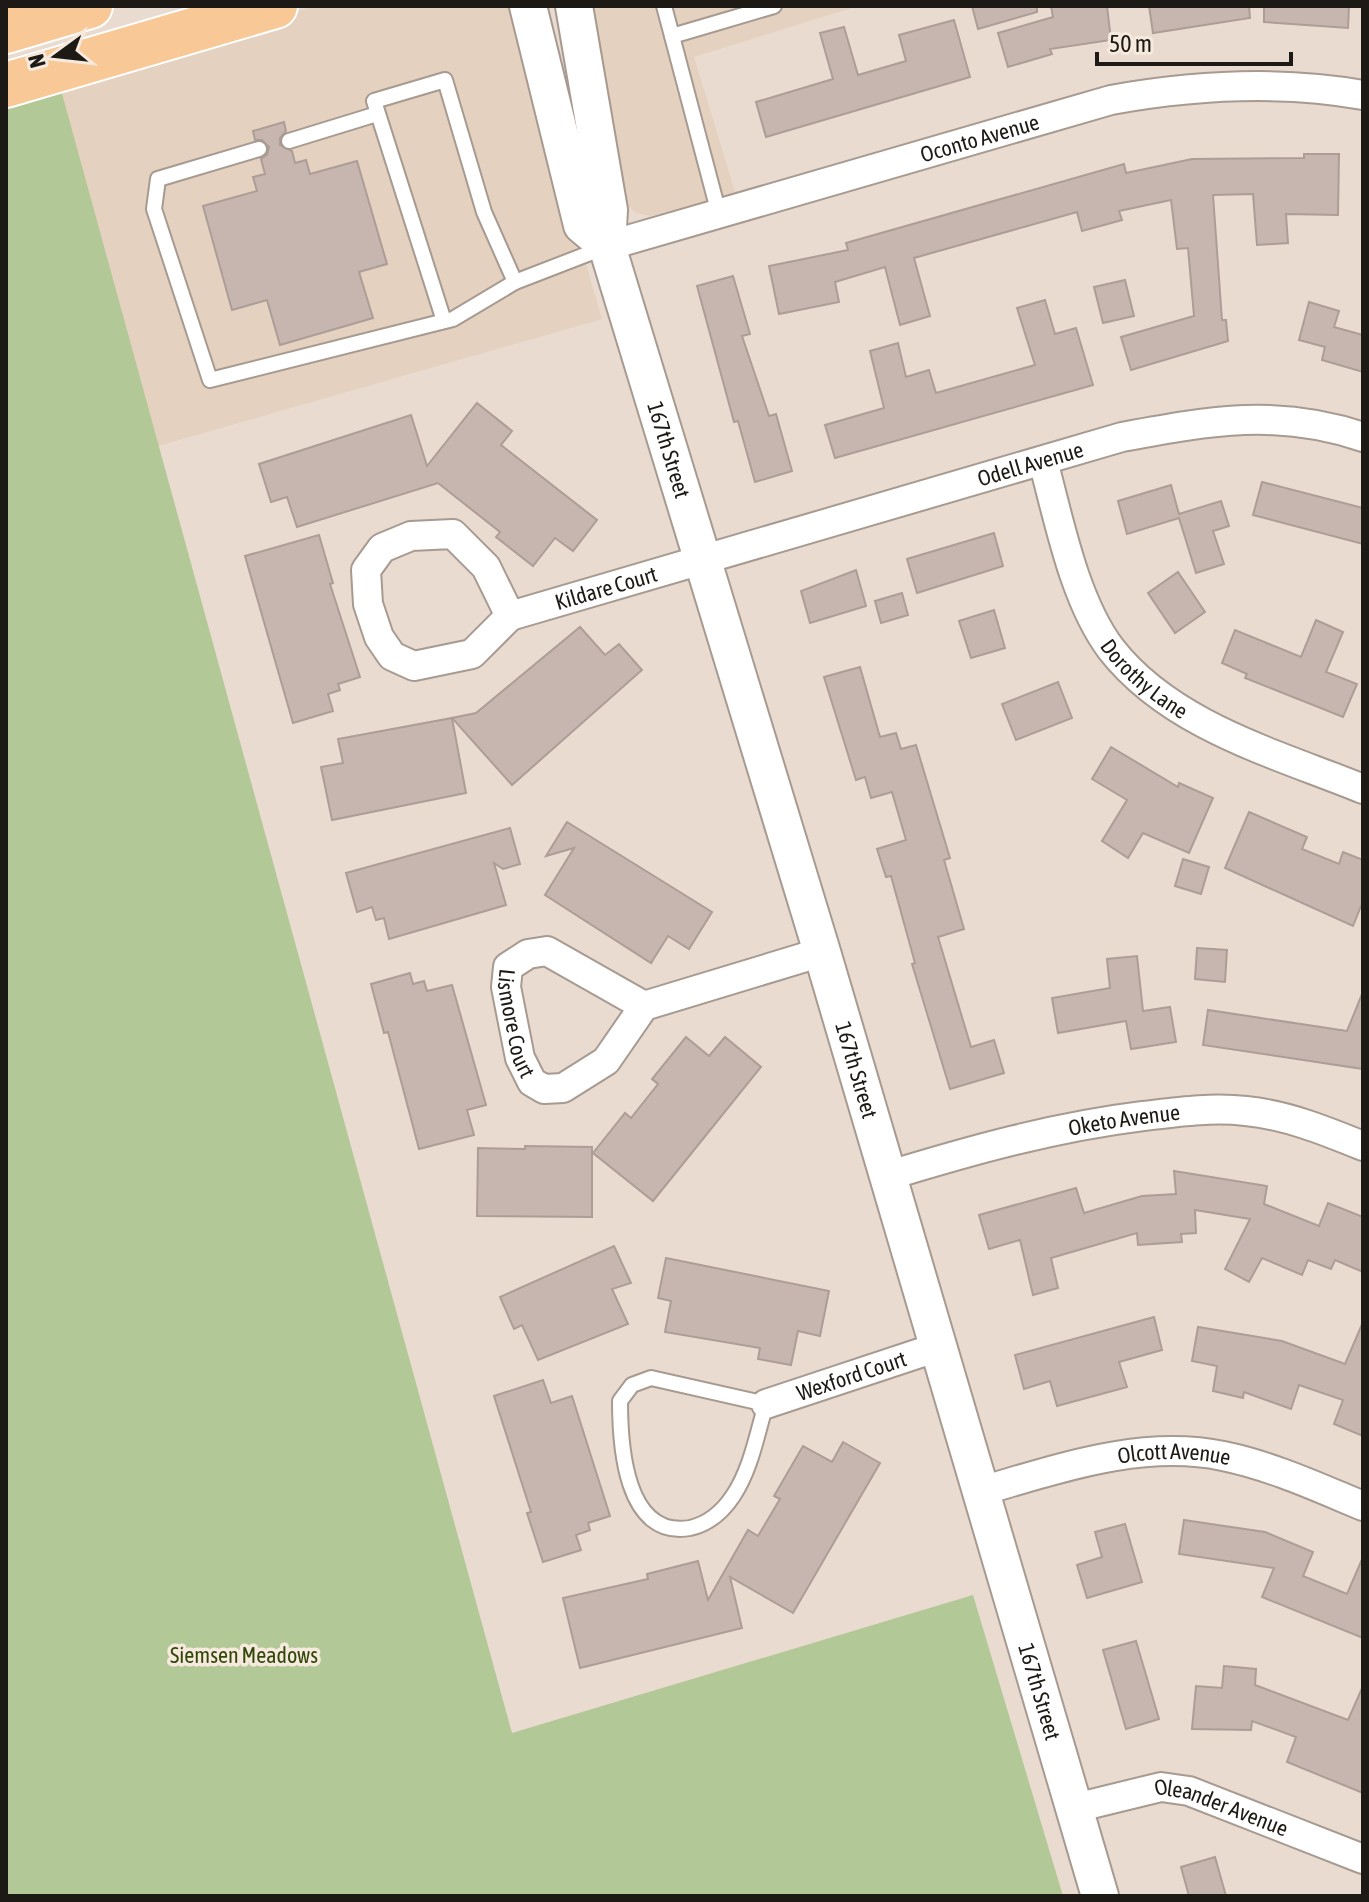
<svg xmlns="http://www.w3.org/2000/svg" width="1369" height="1902" font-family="'Asap Condensed',sans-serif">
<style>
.built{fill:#e4d1c0}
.green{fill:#b3c897}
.building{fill:#c6b6af;stroke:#ad9d96;stroke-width:2}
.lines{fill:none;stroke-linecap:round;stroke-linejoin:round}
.service-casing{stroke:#a79a90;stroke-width:18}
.minor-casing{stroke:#a79a90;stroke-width:32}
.tertiary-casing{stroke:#a79a90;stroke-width:40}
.primary-casing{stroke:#fff;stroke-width:48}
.service{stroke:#fff;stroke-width:14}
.minor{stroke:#fff;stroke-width:28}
.tertiary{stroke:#fff;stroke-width:36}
.primary{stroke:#f8c897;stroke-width:44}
.labels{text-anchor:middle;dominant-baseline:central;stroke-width:7;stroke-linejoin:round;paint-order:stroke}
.street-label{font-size:22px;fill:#1d1915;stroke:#f6e9dd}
.park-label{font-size:22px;fill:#314609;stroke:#f6e9dd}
</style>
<rect width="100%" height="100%" fill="#e9dbd0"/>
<!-- built -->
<g class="built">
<polygon points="315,6 510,6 602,319 158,446 60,86"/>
<polygon points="593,6 858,6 694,57 736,195 650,216 637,213 623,203 611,173"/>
</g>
<!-- green -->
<polygon class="green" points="60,86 512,1733 973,1595 1063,1896 6,1896 6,102"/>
<!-- building -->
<g class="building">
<polygon points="972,6 1037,6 1037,12 978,29"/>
<polygon points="1051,6 1107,6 1111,40 1050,49 1052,54 1008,67 998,33 1053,17"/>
<polygon points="1149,6 1249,6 1250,18 1153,33"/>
<polygon points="1264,6 1349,6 1348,28 1264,22"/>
<polygon points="954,20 970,77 766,137 756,102 833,79 820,33 844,27 858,75 906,61 899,35"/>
<polygon points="284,122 286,131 280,138 280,145 292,151 295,163 306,160 310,174 357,161 387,264 359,272 373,318 280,345 267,300 232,310 203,206 257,191 253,177 265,174 261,159 267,155 269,147 262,140 255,140 253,131"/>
<polygon points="1304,154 1339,154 1338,215 1286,214 1288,243 1257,245 1253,194 1213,195 1222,320 1226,320 1228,341 1131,370 1121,337 1194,316 1188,248 1177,249 1171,200 1119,211 1122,220 1082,231 1077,212 914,258 930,316 900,325 885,267 835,282 839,302 779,314 769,266 848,250 846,243 1124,164 1126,173 1192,159 1304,158"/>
<polygon points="733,276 750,334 742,336 769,416 776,414 792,471 755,482 738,421 734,422 697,286"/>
<polygon points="1125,280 1134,316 1103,323 1094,287"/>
<polygon points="1045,300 1055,334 1076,328 1093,385 835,458 825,425 884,408 870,351 898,343 906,377 929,370 936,393 1035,365 1017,308"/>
<polygon points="1309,302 1339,311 1334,327 1363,335 1363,372 1322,360 1325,347 1299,340"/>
<polygon points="477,403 512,431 501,445 597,520 573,551 555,538 533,566 496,537 500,532 438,483 297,527 287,497 271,502 259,464 411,415 427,466"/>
<polygon points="1262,482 1363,508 1363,544 1253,515"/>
<polygon points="1171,485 1179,514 1221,501 1229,526 1213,531 1224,564 1196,573 1179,518 1127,534 1118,501"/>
<polygon points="994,533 1003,566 917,593 907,559"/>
<polygon points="319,535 333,583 330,584 360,677 338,684 340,690 328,694 333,711 293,723 245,556"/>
<polygon points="856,570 866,606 810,623 801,591"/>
<polygon points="1178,572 1205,612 1175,633 1148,593"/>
<polygon points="902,593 908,615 881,623 875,601"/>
<polygon points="994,610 1005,648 971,658 959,621"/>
<polygon points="1316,620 1343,632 1326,672 1357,684 1343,717 1245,678 1247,674 1222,663 1235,630 1301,657"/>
<polygon points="580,627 605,655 619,644 642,670 512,785 452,718 476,713"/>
<polygon points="860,667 880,737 896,733 901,749 916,745 950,858 944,860 964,929 938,937 971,1047 994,1040 1004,1073 950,1089 912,964 915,963 891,876 886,877 877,849 906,840 892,792 871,798 865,777 856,780 824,677"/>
<polygon points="1058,682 1072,718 1016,740 1002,704"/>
<polygon points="452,718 466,793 332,820 321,767 343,763 338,739"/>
<polygon points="1111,747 1178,787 1179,783 1213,798 1189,853 1143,833 1128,858 1102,841 1127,800 1092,779"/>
<polygon points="1249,812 1307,837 1302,849 1339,864 1343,852 1363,860 1363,901 1353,926 1225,868"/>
<polygon points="567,822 712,912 689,949 668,936 651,963 545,895 574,848 546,856"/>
<polygon points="510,828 520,864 503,869 494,863 506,905 389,939 384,918 376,920 372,907 357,912 346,873"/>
<polygon points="1183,859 1209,867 1201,894 1175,886"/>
<polygon points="1197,948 1227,950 1225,982 1195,979"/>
<polygon points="1137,956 1143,1011 1170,1007 1176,1042 1131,1049 1126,1021 1058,1033 1052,998 1110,988 1107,959"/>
<polygon points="410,973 413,984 424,981 427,991 452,985 486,1105 467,1110 474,1135 419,1149 388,1032 384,1033 371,984"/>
<polygon points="1362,994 1363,1069 1203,1045 1208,1010 1347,1031"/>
<polygon points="686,1037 709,1056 725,1037 761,1067 653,1201 593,1153 625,1113 631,1118 658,1084 652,1079"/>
<polygon points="525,1146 592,1147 592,1217 477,1216 478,1148 525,1149"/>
<polygon points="1174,1171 1267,1186 1264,1204 1319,1226 1328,1203 1363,1217 1363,1272 1335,1260 1331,1269 1308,1260 1302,1275 1262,1258 1249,1282 1225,1269 1250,1219 1195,1210 1196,1233 1181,1234 1182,1242 1138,1245 1137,1233 1051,1258 1058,1288 1033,1295 1020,1240 989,1249 979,1215 1076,1188 1084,1213 1142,1196 1176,1194"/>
<polygon points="614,1246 631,1283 612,1289 628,1324 538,1360 522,1325 514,1329 500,1297"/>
<polygon points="666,1258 829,1291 820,1336 798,1331 791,1365 758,1359 760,1348 665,1332 671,1301 658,1298"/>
<polygon points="1154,1317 1162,1350 1119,1362 1127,1387 1057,1406 1050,1381 1024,1389 1015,1355"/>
<polygon points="1363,1322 1363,1436 1334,1424 1343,1400 1299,1385 1291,1409 1244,1392 1243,1398 1213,1391 1217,1366 1192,1361 1198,1327 1282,1341 1345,1364"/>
<polygon points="543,1380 551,1403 572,1396 610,1516 588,1523 590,1530 576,1535 581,1550 543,1562 527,1513 531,1512 494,1396"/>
<polygon points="843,1442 880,1463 793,1613 730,1577 742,1628 580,1668 563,1598 648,1579 647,1574 698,1561 708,1600 748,1530 758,1536 780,1499 774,1496 803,1446 832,1462"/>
<polygon points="1184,1520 1265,1532 1313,1552 1303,1576 1347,1594 1363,1557 1363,1638 1262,1597 1274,1568 1179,1554"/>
<polygon points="1125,1524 1142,1582 1087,1598 1077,1565 1102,1557 1095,1532"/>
<polygon points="1136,1641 1159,1719 1126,1729 1103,1650"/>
<polygon points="1224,1666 1256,1669 1255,1685 1348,1720 1363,1686 1363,1793 1287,1762 1296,1737 1252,1721 1251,1730 1192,1729 1196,1686 1222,1688"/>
<polygon points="1215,1857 1226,1896 1189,1896 1181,1867"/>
</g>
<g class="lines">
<defs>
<g id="service">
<polyline points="664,6 672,36"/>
<polyline points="289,141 377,114"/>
<polyline points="259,149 158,179 154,209 210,380 453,319 515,282 603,248"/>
<polyline points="719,214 672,36 774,6"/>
<polyline points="444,321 374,101 445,80 484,212 515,282"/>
<path d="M651,1378L766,1404C757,1434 751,1469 733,1496C723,1511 708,1524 690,1528C625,1539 620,1445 620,1401L632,1385Z"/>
</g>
<g id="minor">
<path id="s1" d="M607,246L1111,100C1195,85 1279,80 1363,95"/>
<path id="s2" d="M1043,461C1059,520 1074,600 1111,649C1171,726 1277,754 1363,789"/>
<polygon points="453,534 486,567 510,616 472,654 414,666 392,656 379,637 368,604 366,570 382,548 411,536"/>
<path id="s3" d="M510,616L1122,437C1209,421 1277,408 1363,437"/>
<path id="s4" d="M644,1006L547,951L528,954L508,967L506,987L520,1058L532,1082L544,1089L563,1088L606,1061L644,1006L822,952"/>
<path id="s5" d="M887,1176C972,1150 1054,1127 1143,1116C1177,1112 1211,1107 1246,1111C1287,1115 1326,1131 1363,1146"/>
<path id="s6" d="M766,1404L938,1347"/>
<path id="s7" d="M981,1491C1058,1469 1142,1439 1223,1456C1272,1466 1317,1487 1363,1506"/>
<path id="s8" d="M1075,1808L1161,1787L1189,1791L1363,1859"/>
</g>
<g id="tertiary">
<polyline points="528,6 582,225 607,246"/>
<path id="s9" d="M574,6L609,210L607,246L822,952L1100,1896"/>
</g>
<g id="primary">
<polyline points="6,31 90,6"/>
<polyline points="6,85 275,6"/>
</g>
</defs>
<!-- service casing -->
<use href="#service" class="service-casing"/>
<!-- minor casing -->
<use href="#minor" class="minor-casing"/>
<!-- tertiary casing -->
<use href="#tertiary" class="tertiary-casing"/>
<!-- primary casing -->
<use href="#primary" class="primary-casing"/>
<!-- service -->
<use href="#service" class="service"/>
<!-- minor -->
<use href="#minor" class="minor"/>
<!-- tertiary -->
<use href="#tertiary" class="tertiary"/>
<!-- primary -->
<use href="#primary" class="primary"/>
</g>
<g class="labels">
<!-- street labels -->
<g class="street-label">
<text stroke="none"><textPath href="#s1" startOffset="388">Oconto Avenue</textPath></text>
<text stroke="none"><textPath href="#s9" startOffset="456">167th Street</textPath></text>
<text stroke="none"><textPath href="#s3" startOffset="542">Odell Avenue</textPath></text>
<text stroke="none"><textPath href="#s3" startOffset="100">Kildare Court</textPath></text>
<text stroke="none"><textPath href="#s2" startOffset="246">Dorothy Lane</textPath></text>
<text stroke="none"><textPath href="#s4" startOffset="212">Lismore Court</textPath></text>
<text stroke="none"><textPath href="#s9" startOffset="1104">167th Street</textPath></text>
<text stroke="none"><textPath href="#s5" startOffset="244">Oketo Avenue</textPath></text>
<text stroke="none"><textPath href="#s6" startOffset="90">Wexford Court</textPath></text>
<text stroke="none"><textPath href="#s7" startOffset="198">Olcott Avenue</textPath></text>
<text stroke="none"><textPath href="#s9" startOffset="1752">167th Street</textPath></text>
<text stroke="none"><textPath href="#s8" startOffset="152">Oleander Avenue</textPath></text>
</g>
<!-- park labels -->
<g class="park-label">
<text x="244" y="1655">Siemsen Meadows</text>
</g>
</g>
<!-- border -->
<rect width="1369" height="1902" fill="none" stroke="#1d1915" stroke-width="16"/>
<!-- north arrow -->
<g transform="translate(56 56) rotate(255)" stroke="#f6e9dd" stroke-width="6" paint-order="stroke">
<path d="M0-6L14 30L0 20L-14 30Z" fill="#1d1915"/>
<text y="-12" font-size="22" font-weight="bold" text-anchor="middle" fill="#1d1915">N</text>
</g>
<!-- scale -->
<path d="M1097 52v12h194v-12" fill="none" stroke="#1d1915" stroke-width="4"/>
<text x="1109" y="52" font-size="24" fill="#1d1915" stroke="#f6e9dd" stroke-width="6" paint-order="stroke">50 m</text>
</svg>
